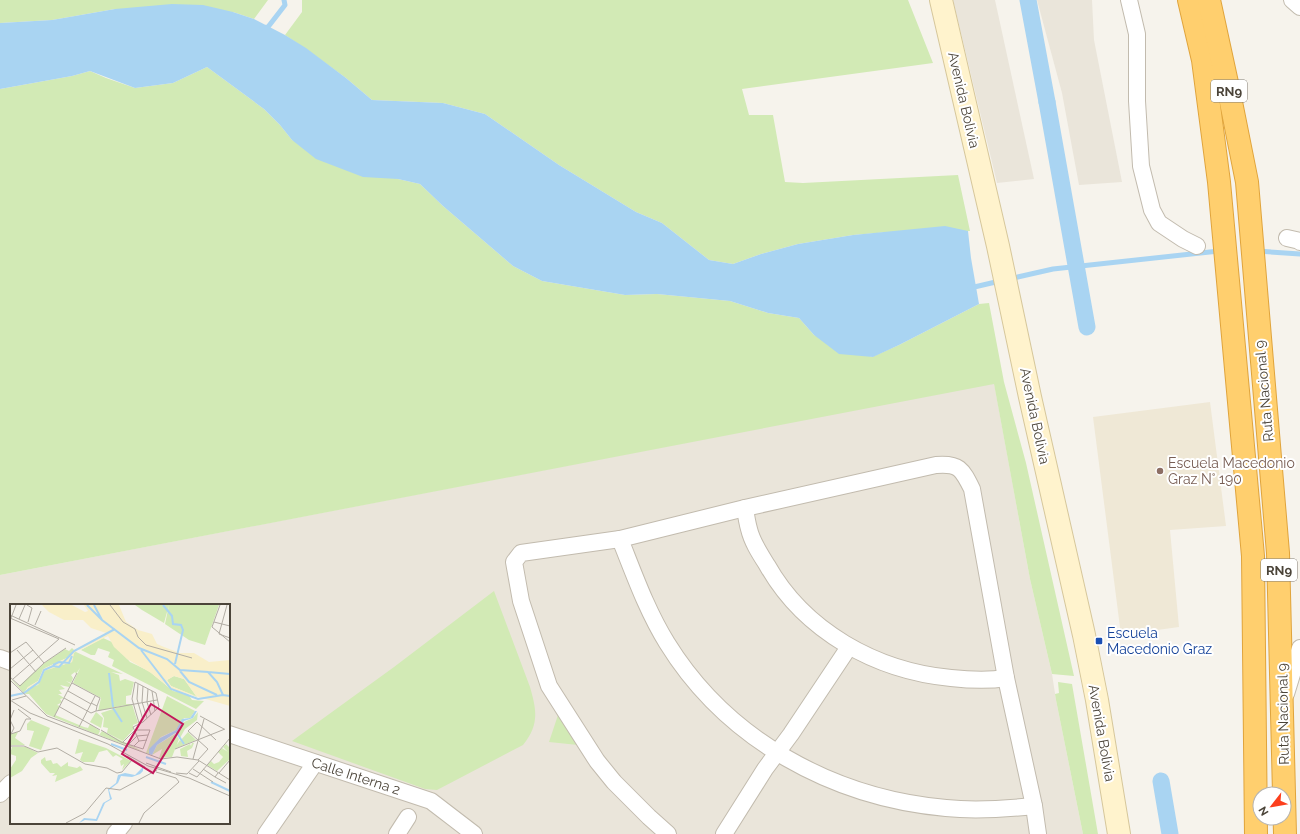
<svg xmlns="http://www.w3.org/2000/svg" width="1300" height="834" font-family="Raleway,sans-serif">
<style>
.residential{fill:#eae5da;fill-rule:evenodd}
.education{fill:#efe8d6}
.green{fill:#d2eab5}
.water{fill:#a9d4f2}
.lines{fill:none;stroke-linecap:round;stroke-linejoin:round}
.stream{stroke:#a9d4f2;stroke-width:5}
.canal{stroke:#a9d4f2;stroke-width:17}
.street-casing{stroke:#c2bbae;stroke-width:18}
.secondary-casing{stroke:#d6c79b;stroke-width:24}
.highway-casing{stroke:#e0a43c;stroke-width:24}
.street{stroke:#fff;stroke-width:16}
.secondary{stroke:#fff3cd;stroke-width:22}
.highway{stroke:#ffcf6e;stroke-width:22}
.education-dot{fill:#8d6e63;stroke:#fff;stroke-width:1.5}
.transit-dot{fill:#1a4fb4;stroke:#fff;stroke-width:1.5}
.labels{text-anchor:middle;dominant-baseline:central;stroke-width:4;stroke-linejoin:round;paint-order:stroke}
.shield{fill:#fff;stroke:#817c74;stroke-width:1}
.shield-label{font-size:13px;font-weight:bold;fill:#4b4439}
.street-label{font-size:14px;fill:#4b4439;stroke:#fff}
.education-label{font-size:14px;fill:#785e54;stroke:#fff;text-anchor:start}
.transit-label{font-size:14px;fill:#164399;stroke:#fff;text-anchor:start}
.inset-river{fill:none;stroke:#a9d4f2;stroke-width:2}
.inset-road{fill:none;stroke:#b2ada4;stroke-width:1}
.view{fill:#c2185b;fill-opacity:0.15;stroke:#c2185b;stroke-width:2}
.inset-edge{fill:none;stroke:#4b4439;stroke-width:2}
</style>
<rect width="100%" height="100%" fill="#f6f3ec"/>
<!-- residential -->
<g class="residential">
<polygon points="953,0 995,0 1034,179 997,183"/>
<polygon points="1037,0 1092,0 1094,40 1122,182 1079,185 1062,93"/>
<path d="M994,383L1030,579L1052,674L1056,700L1083,834H0V575ZM11,605H229V823H11Z"/>
</g>
<!-- education -->
<polygon class="education" points="1210,402 1226,526 1170,530 1179,627 1121,635 1093,417"/>
<!-- green -->
<g class="green">
<polygon points="0,0 268,0 254,19 233,12 115,9 52,20 0,23"/>
<polygon points="302,0 908,0 933,63 742,89 749,115 773,115 785,182 803,183 958,175 970,231 889,232 853,235 798,244 761,254 733,264 709,260 662,223 636,212 559,165 485,114 443,103 372,100 346,78 306,49 285,35 302,12"/>
<polygon points="207,67 264,109 280,125 292,140 398,179 420,184 443,206 513,266 542,281 625,295 657,294 730,301 768,313 799,318 814,335 872,357 899,345 979,304 989,303 1004,382 1026,463 1074,676 1052,674 1030,579 994,384 0,575 0,89 72,76 90,71 106,78 135,88 173,83"/>
<path d="M494,591L530,687C537,711 539,725 523,745L437,790L425,789L292,741L394,667Z"/>
<polygon points="1058,682 1072,684 1098,834 1083,834 1056,700 1055,694 1059,693"/>
<polygon points="558,715 578,745 549,742"/>
</g>
<!-- water -->
<polygon class="water" points="172,4 203,5 233,12 254,19 285,35 306,48 346,78 372,100 443,103 485,114 559,165 636,212 662,223 709,260 733,264 761,254 798,244 853,235 945,226 968,231 971,258 979,304 899,345 873,357 839,354 814,335 799,318 768,313 730,301 657,294 625,295 542,281 513,266 443,206 420,184 398,179 363,177 316,159 292,140 280,125 264,109 207,67 173,83 135,88 90,71 72,76 0,89 0,23 52,20 115,9"/>
<g class="lines">
<!-- stream -->
<g class="stream">
<polyline points="262,28 268,27 285,5 284,0"/>
<polyline points="1257,251 1300,254"/>
<polyline points="1009,279 1053,269 1219,251"/>
<polyline points="970,288 1000,281"/>
</g>
<!-- canal -->
<g class="canal">
<polyline points="1028,0 1047,102"/>
<polyline points="1047,102 1087,327"/>
<polyline points="1161,781 1170,834"/>
</g>
<defs>
<g id="street">
<polyline points="1129,0 1137,34 1137,101 1141,166 1152,210 1159,223 1183,239 1197,246"/>
<polyline points="1292,0 1300,7"/>
<polyline points="1287,238 1300,241 1300,242"/>
<path d="M745,508C746,515 747,522 749,529C752,542 760,554 767,565C804,631 876,671 951,678C969,680 988,681 1006,678"/>
<path d="M620,539C634,574 647,611 667,643C727,740 833,798 946,808C975,811 1005,809 1034,806"/>
<polyline points="0,658 11,662"/>
<polyline points="1286,694 1300,648"/>
<polyline points="229,734 431,801 474,834"/>
<polyline points="0,794 11,783"/>
<polyline points="115,834 124,823"/>
<polyline points="266,834 315,763"/>
<polyline points="397,834 408,817"/>
<path d="M668,834L649,817L614,782L597,761L549,686L521,601L514,562L521,553L620,539L745,508L936,465C959,463 962,469 972,489L1006,678L1034,806L1038,834"/>
<polyline points="724,834 765,769 791,734 849,647"/>
</g>
<polyline id="secondary" points="941,0 998,246 1030,397 1084,635 1097,700 1119,834"/>
<g id="highway">
<polyline points="1189,0 1203,60 1219,182 1253,556 1256,834"/>
<polyline points="1209,0 1229,92 1247,182 1278,553 1285,834"/>
</g>
</defs>
<!-- street casing -->
<use href="#street" class="street-casing"/>
<!-- secondary casing -->
<use href="#secondary" class="secondary-casing"/>
<!-- highway casing -->
<use href="#highway" class="highway-casing"/>
<!-- street -->
<use href="#street" class="street"/>
<!-- secondary -->
<use href="#secondary" class="secondary"/>
<!-- highway -->
<use href="#highway" class="highway"/>
</g>
<!-- markers -->
<circle class="education-dot" cx="1160" cy="471" r="4"/>
<rect class="transit-dot" x="1095" y="637" width="8" height="8" rx="2"/>
<g class="labels">
<!-- shield labels -->
<g class="shield">
<rect x="1211" y="80" width="36" height="22" rx="3"/>
<rect x="1261" y="559" width="36" height="22" rx="3"/>
</g>
<g class="shield-label">
<text x="1229" y="91">RN9</text>
<text x="1279" y="570">RN9</text>
</g>
<!-- street labels -->
<g class="street-label">
<text transform="translate(964 100) rotate(77)">Avenida Bolivia</text>
<text transform="translate(1264 391) rotate(-95)">Ruta Nacional 9</text>
<text transform="translate(1035 416) rotate(78)">Avenida Bolivia</text>
<text transform="translate(1283 714) rotate(-91)">Ruta Nacional 9</text>
<text transform="translate(1102 733) rotate(80)">Avenida Bolivia</text>
<text transform="translate(356 776) rotate(18)">Calle Interna 2</text>
</g>
<!-- education labels -->
<g class="education-label">
<text x="1168" y="463">Escuela Macedonio<tspan x="1168" dy="16">Graz N° 190</tspan></text>
</g>
<!-- transit labels -->
<g class="transit-label">
<text x="1107" y="633">Escuela<tspan x="1107" dy="16">Macedonio Graz</tspan></text>
</g>
</g>
<!-- overview -->
<g transform="translate(10 604)">
<rect width="220" height="220" fill="#f6f3ec"/>
<path d="M125,1H159L154,19L132,6ZM159,1H209L195,41L179,36L155,20ZM93,34L102,38L120,58L139,67L163,87L178,90L182,96L194,97L186,105L102,62L104,56L98,53L100,48L88,44L85,51H81L71,46ZM62,44L64,46L61,52L35,64L28,77L18,83L14,89L0,74L9,82L33,60L55,45L59,47ZM64,47L113,70L101,68L109,71L110,77L115,75L124,78L121,91L116,92V100H122L128,119L123,121V126L113,137L97,129L98,124L93,123L94,114L91,109L115,101L88,107L91,94L63,79L70,64L66,70L65,68L61,71L63,74L61,79L56,77L61,80L59,83L50,81L55,85L49,86L52,90H48L54,94L50,95L52,98L47,101L50,102L45,111L74,123L78,124L80,120L90,127L88,131L36,110L19,90H15L18,84L28,81L35,66L62,58ZM164,72L174,75L187,93L161,82L157,76ZM157,92L185,107L180,114H174L166,126L151,133L140,145L139,150L89,131L92,127L136,149ZM86,108L93,114L91,124L80,118ZM188,108L187,116L175,125L170,134L167,129L172,119L183,114ZM21,116L40,124L31,146L19,142L24,127L17,126V120ZM8,128L5,134L15,141H0V130ZM178,128L186,136L164,145L170,136L174,140L171,136ZM165,130L169,135L162,153L149,154L152,145L142,151L147,141ZM69,135L96,144L121,157L112,166L114,160L111,162L110,157L113,155L106,151L103,153L97,146L89,148L84,158H73L70,156L73,148L65,150ZM182,139H184L182,144L177,147L178,153L171,152L170,145L180,140L181,142ZM216,140L220,144V155L207,167L197,161L201,157L204,160L209,158L213,153L208,148L212,144L218,148L213,143ZM2,143H16L28,149L21,154L12,167L0,174V165L6,156V152L0,150ZM35,153L36,157L41,156L43,160L47,159L51,163L58,158V162L67,164L70,162L73,166L45,178L47,171L42,172L45,169H40L31,159V156Z" fill="#d2eab5"/>
<path d="M32,1H62L75,8L78,7L74,1H109L116,18L128,26L142,30L147,40L154,43L170,49H184L199,58L220,56V102L161,85L141,69L117,55L104,43L98,32L70,46L66,45L96,29L81,24L73,16H54L39,8ZM164,72L174,75L186,92L161,82L157,76ZM64,46L67,47L64,49L62,58L34,67L29,80L18,84L14,89L18,83L28,77L33,65L61,52Z" fill="#f9efc9" fill-rule="evenodd"/>
<path d="M185,107H187L183,114L174,117L167,128L147,141L142,151L139,150V145L150,134L166,126L172,115L180,114ZM133,163V167L130,170L122,173L111,172L108,179L99,186L102,195L95,199L87,217L75,216L69,219L74,214L86,215L93,199L100,195L98,185L106,179L108,171L115,169L125,171Z" fill="#a9d4f2"/>
<path class="inset-river" d="M77,1L92,16L129,44L157,55L170,66L198,68L207,78L213,91L220,92M84,1L92,16M153,1L162,12L163,20L171,21L173,26L165,60M131,46L161,85L188,95L213,91M43,61L49,58L59,59L62,52M170,67L179,78L207,91M198,68L220,70M99,69L103,103M0,92L14,89L29,78L34,66L43,62L49,63L64,47L105,25M103,104L112,118M166,128L174,140M101,140L117,146M136,153L156,160M201,178L220,187"/>
<path class="inset-road" d="M17,1L22,4L18,18M100,1L113,18L125,25L128,33L136,41L182,54M210,1L202,23L220,38M217,1L209,30L220,34M0,11L65,41M0,14L49,35L3,75M1,14L6,1M9,15L15,1M204,18L220,22M25,21L31,7M7,46L26,68M0,49L16,38L34,59M0,65L23,46M0,73L10,82L34,59L56,44M0,76L37,112L151,155L167,153L188,156L220,176M62,79L90,94L87,102L81,99M128,80L127,95L133,116M133,82L132,98L137,114M138,85L137,98L141,111M58,87L81,100M142,87L145,107M54,94L81,109L86,107L87,102M0,96L20,109L98,140L138,162L179,174L220,192M2,96L16,92M50,103L90,126M4,106L0,116L4,124L1,130L10,127L16,115H21L8,105M86,107L147,96M190,112L214,125M44,113L67,69M129,119L122,95L125,78L146,89L149,103L133,118L123,123L129,137M69,123L85,92M91,126L111,138L133,145L140,126H125L113,138M119,140L127,132L138,131M0,142H14L28,148L47,144L75,160L97,164L107,169L112,168L122,156M124,142L129,137L137,136M165,145L215,125M117,152L135,163M183,155L194,115M188,156L198,145L178,127L187,118L206,136M136,159L161,168M183,165L203,178M193,165L205,173M166,169L177,170L189,157M179,169L187,173L220,134M208,169L205,173L216,179M209,169L220,156M56,219L75,209L96,184L110,186L147,166M129,219L134,209L169,178L166,174L146,168"/>
<path class="view" d="M141,100L173,120L143,169L112,150Z"/>
<rect width="220" height="220" class="inset-edge"/>
</g>
<!-- north arrow -->
<g transform="translate(1272 806) rotate(239)"><circle r="19" fill="#ffffff" stroke="#b7b4b0"/>
<path d="M0-3L7 15L0 10L-7 15Z" fill="#fc3f1d"/>
<text y="-6" font-size="11" font-weight="bold" text-anchor="middle" fill="#4b4439">N</text>
</g>
</svg>
